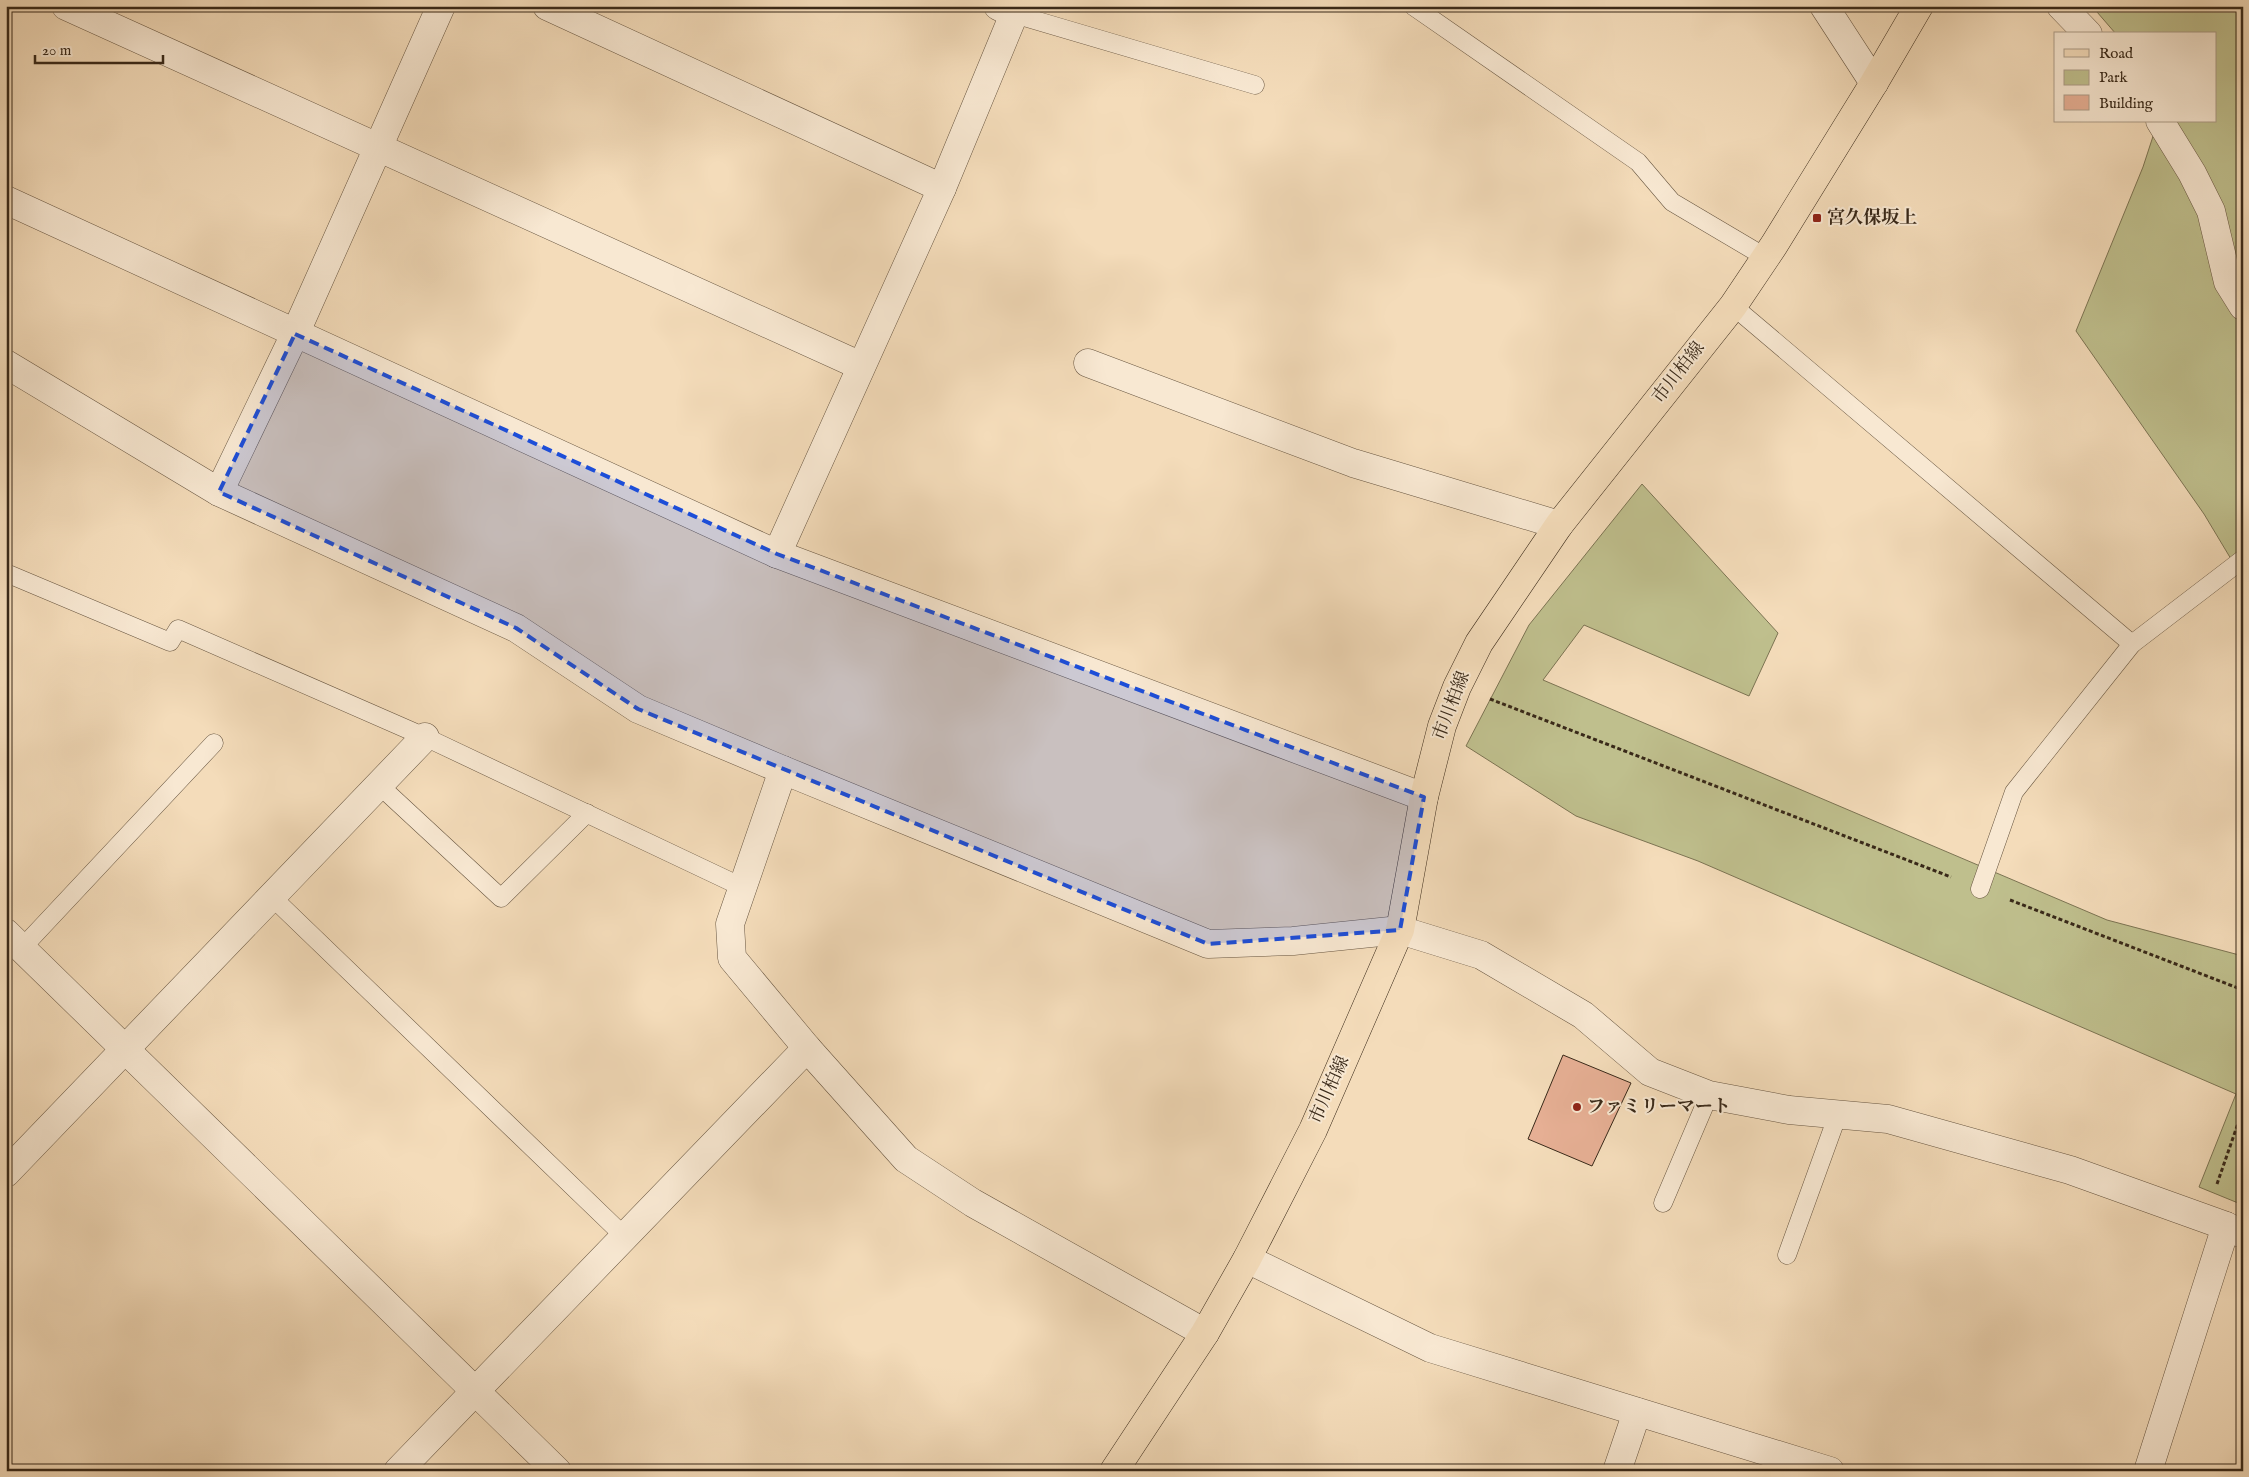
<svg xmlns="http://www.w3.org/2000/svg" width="2249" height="1477" font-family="'IM FELL English','Noto Serif JP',serif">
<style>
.green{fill:#bfbf8d;stroke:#7c7453}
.building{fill:#e6af94;stroke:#392919}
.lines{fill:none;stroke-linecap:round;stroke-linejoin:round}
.service-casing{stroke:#685641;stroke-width:19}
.minor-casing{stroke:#685641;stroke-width:29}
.primary-casing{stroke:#392919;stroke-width:29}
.path{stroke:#392919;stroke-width:3;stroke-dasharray:4 2.5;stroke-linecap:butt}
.service{stroke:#f8e8d2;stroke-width:18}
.minor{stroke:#f8e8d2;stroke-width:28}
.primary{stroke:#f4dcba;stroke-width:28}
.marked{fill:#1d4ed8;fill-opacity:0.2;stroke:#1d4ed8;stroke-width:4;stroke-dasharray:10 6;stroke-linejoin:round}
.poi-dot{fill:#8f2418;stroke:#f8e8d2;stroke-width:2}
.labels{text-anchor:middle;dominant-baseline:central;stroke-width:4;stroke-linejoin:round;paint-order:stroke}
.poi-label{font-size:18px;font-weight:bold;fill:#392919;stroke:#f8e8d2;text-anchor:start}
.street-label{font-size:18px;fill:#392919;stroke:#f8e8d2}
</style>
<rect width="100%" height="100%" fill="#f4dcba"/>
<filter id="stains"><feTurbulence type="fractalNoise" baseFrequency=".004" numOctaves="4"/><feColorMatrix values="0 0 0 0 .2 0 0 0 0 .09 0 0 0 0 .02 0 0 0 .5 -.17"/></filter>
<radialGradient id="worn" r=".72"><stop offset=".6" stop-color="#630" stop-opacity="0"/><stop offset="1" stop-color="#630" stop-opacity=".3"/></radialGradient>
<!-- green -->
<g class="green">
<polygon points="2100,6 2243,6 2243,579 2204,514 2076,331 2143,167 2158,121 2215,121 2215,34 2116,34 2097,12"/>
<polygon points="1642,484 1778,633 1749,696 1584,625 1543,680 2107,920 2243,956 2243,1205 2199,1187 2236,1094 1698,861 1576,816 1466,746 1529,625"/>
</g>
<!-- building -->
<polygon class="building" points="1563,1055 1631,1083 1592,1166 1528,1139"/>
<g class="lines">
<defs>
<g id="service">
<polyline points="1413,6 1638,162 1672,202 1765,257"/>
<polyline points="1014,14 1255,85"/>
<polyline points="1733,306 2132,644"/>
<polyline points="6,573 170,642 178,629 425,737 742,887"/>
<polyline points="379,785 501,898 587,813"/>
<polyline points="1980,889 2014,792 2132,644 2243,559"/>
<polyline points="272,897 624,1236"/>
<polyline points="22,948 214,743"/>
<polyline points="1663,1203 1709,1095"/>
<polyline points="1787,1255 1838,1114"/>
</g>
<g id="minor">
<polyline points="66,6 861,366"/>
<polyline points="547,6 942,188"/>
<polyline points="1824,6 1874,83"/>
<polyline points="2061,6 2088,34"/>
<polyline points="2160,121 2192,173 2211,211 2228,282 2243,306"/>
<polyline points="6,200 777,554 1424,797"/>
<polyline points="1088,363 1353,463 1559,525"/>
<polyline points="6,364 219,492 516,628 638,709 783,770 1208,944 1293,941 1400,930 1481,955 1583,1015 1650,1072 1709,1095 1789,1110 1888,1119 2070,1170 2226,1226 2243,1234"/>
<polyline points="219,492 295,334 441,6"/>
<polyline points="777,554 942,188 1014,14 998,6"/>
<polyline points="783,770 730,924 732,958 807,1048 906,1159 973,1203 1205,1333"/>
<polyline points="6,933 557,1471"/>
<polyline points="6,1173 425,737"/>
<polyline points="1247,1259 1430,1348 1830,1471"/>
<polyline points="398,1471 807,1048"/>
<polyline points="1617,1471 1637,1412"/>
<polyline points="2148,1471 2226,1226"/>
</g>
<polyline id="primary" points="1114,1471 1205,1333 1247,1259 1313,1130 1400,930 1424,797 1442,726 1457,687 1479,643 1559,525 1733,306 1774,245 1874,83 1919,6"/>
</defs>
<!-- service casing -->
<use href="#service" class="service-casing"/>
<!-- minor casing -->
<use href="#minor" class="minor-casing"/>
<!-- primary casing -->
<use href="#primary" class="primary-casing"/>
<!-- path -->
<g class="path">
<polyline points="1490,699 1951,877"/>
<polyline points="2010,900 2243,990"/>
<polyline points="2217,1184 2243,1109"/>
</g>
<!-- service -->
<use href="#service" class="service"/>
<!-- minor -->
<use href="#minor" class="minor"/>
<!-- primary -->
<use href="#primary" class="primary"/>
</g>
<!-- marked area -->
<path class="marked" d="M295,334L777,554L1424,797L1400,930L1208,944L638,709L516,628L219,492Z"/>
<!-- markers -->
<g class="poi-dot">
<rect x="1812" y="213" width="10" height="10" rx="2.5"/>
<circle cx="1577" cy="1107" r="5"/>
</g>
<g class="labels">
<!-- poi labels -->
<g class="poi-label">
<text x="1827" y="218">宮久保坂上</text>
<text x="1587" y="1107">ファミリーマート</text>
</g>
<!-- street labels -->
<g class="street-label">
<text transform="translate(1679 373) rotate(-52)">市川柏線</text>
<text transform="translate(1452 706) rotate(-69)">市川柏線</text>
<text transform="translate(1330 1090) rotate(-66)">市川柏線</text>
</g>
</g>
<!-- margin -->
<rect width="2249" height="1477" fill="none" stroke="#f4dcba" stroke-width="25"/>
<rect x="8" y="8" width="2234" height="1462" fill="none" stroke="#392919" stroke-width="2.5"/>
<rect x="12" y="12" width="2224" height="1452" fill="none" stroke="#392919"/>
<!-- legend -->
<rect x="2054" y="32" width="162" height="90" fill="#f8e8d2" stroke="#ac9c88"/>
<rect x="2064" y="49" width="25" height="8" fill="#f4dcba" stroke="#ac9c88"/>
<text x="2099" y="58" font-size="15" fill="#392919">Road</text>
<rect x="2064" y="70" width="25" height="15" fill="#bfbf8d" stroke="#ac9c88"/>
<text x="2099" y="82" font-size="15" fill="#392919">Park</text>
<rect x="2064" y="95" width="25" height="15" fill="#e6af94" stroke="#ac9c88"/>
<text x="2099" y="108" font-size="15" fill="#392919">Building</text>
<!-- scale -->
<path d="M35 55v8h128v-8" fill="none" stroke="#392919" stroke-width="2.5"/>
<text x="42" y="55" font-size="15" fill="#392919" stroke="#f8e8d2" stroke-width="4" paint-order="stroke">20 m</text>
<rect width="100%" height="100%" filter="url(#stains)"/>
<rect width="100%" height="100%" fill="url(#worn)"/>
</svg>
